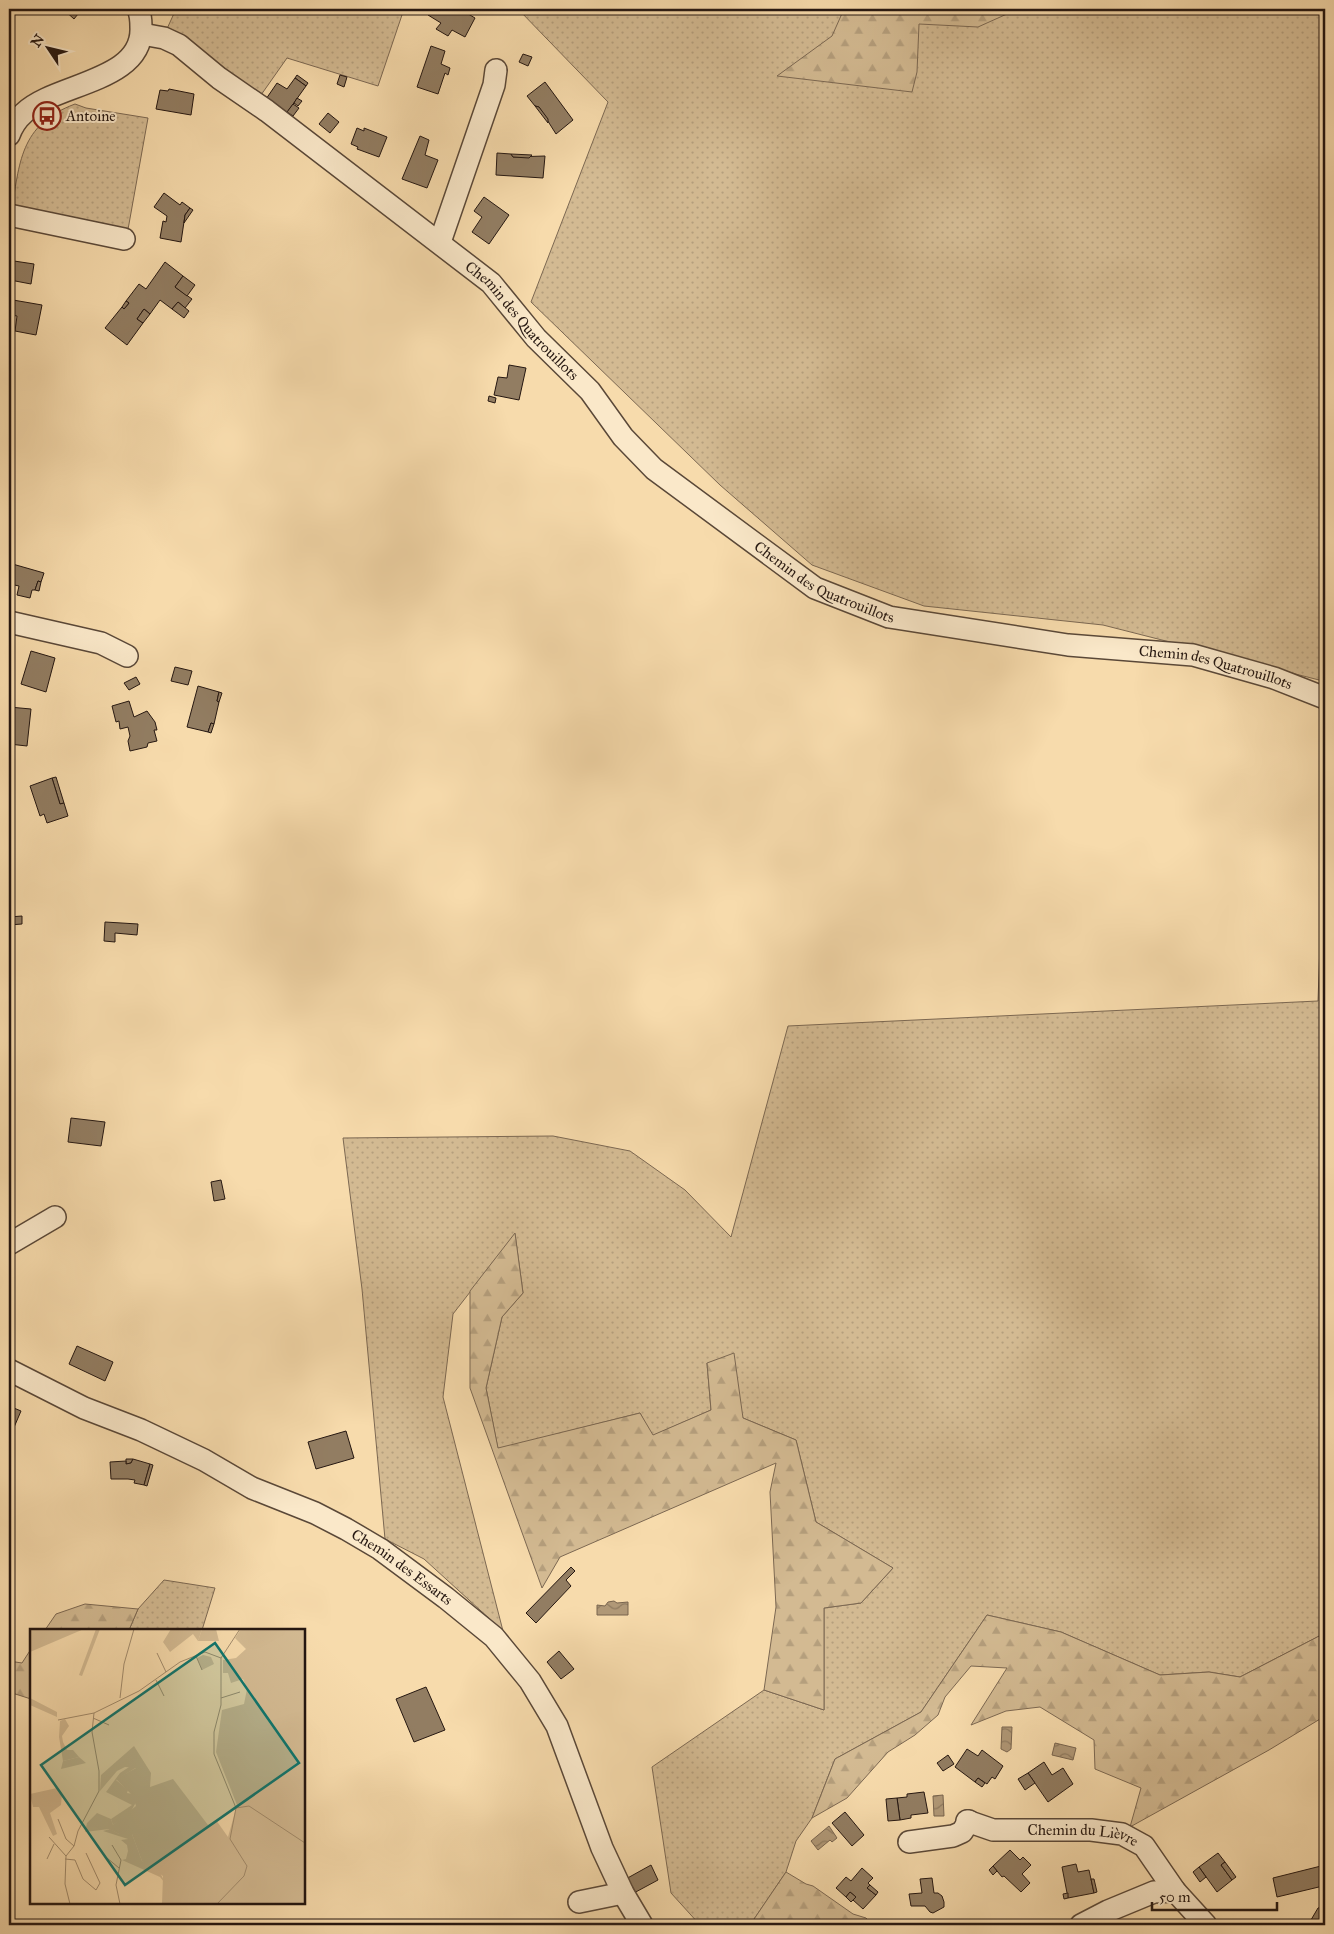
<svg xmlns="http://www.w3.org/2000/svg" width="1334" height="1934" font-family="'IM FELL Great Primer',serif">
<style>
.grass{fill:url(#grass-dots);stroke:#7c6852}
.forest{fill:url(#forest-firs);stroke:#7c6852}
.water{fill:url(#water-waves);stroke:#78644e}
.building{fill:#927d62;stroke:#251711}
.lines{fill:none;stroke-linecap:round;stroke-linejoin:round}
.minor-casing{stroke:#5a4838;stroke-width:24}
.minor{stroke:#fae8c9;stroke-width:21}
.labels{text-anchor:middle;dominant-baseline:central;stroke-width:4;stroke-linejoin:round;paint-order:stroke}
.poi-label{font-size:15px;fill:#251711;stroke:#fae8c9;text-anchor:start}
.street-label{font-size:15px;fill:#251711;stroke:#fae8c9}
.inset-road{fill:none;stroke:#a38d6e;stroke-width:1}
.view{fill:#0f766e;fill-opacity:0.15;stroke:#0f766e;stroke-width:2.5}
.inset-edge{fill:none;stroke:#251711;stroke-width:2.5}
</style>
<defs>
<pattern id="grass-dots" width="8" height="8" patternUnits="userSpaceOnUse" patternTransform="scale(1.25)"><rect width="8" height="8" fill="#d3ba92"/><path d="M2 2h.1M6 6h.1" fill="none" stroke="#b59f7d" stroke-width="1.8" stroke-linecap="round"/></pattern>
<pattern id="forest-firs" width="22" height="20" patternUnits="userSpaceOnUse" patternTransform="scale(1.25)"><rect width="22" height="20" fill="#d3ba92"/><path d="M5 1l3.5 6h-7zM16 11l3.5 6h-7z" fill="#b59f7d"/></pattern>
<pattern id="water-waves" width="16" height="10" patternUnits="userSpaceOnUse" patternTransform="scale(1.25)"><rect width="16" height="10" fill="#b09877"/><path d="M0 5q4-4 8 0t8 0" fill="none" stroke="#8f7b60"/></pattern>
</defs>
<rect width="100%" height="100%" fill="#f7dbac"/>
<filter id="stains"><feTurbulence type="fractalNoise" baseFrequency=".004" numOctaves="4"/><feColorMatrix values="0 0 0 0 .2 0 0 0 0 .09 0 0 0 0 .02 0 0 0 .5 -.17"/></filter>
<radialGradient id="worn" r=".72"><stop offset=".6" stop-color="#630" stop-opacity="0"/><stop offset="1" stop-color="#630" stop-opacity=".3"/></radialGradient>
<!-- grass -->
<g class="grass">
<polygon points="176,9 404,9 378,86 287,58 261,95 166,31"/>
<polygon points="518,9 1325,9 1325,684 1323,681 1103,625 924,606 812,565 720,485 531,302 608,102"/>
<path d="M75,104L86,108L148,118L127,235L11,213C20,163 19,125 75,104Z"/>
<polygon points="1321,916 1325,916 1325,1633 1240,1677 1209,1672 1160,1675 1061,1632 987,1615 921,1712 835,1759 812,1818 796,1841 786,1872 750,1925 700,1925 671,1893 652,1767 764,1690 824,1710 824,1608 861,1603 893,1568 816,1522 796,1440 743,1418 707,1363 711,1410 652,1436 640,1413 498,1449 486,1388 502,1317 523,1293 515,1234 453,1314 443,1397 503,1631 424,1559 385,1539 362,1289 343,1138 553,1136 630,1151 685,1190 731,1237 788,1026 1318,1001"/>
<polygon points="164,1580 215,1588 202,1630 129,1630 138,1609"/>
</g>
<!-- forest -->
<g class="forest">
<polygon points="844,9 1018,9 978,27 919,24 917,72 912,92 777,76 832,36"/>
<polygon points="515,1233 523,1293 502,1317 486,1388 498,1448 640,1413 653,1435 711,1410 707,1363 734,1353 743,1418 796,1440 816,1522 893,1568 861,1603 824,1608 824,1710 764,1690 776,1607 770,1492 776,1463 560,1557 542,1588 470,1388 470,1291"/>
<polygon points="85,1604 138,1609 129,1630 45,1630 56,1614"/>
<polygon points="987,1615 1061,1632 1160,1675 1209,1672 1240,1677 1325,1633 1325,1716 1269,1750 1130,1827 1141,1788 1095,1769 1094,1740 1040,1707 1006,1711 971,1725 1007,1668 971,1666 945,1697 938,1715 915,1735 888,1752 847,1798 812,1818 835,1759 921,1712"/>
<polygon points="31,1649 31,1699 9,1692 9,1661 22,1663"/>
<polygon points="786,1872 806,1884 813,1886 853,1914 866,1918 873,1925 816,1925 806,1920 783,1925 750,1925"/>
</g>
<!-- water -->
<g class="water">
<polygon points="614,1601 617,1603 628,1602 628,1615 597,1615 597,1605 605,1606 608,1602"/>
<polygon points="1002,1727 1012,1727 1011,1749 1007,1752 1001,1749"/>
<polygon points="1055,1743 1076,1748 1073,1760 1052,1755"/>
<polygon points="943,1795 944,1816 934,1816 933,1796"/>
<polygon points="829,1826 837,1838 832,1842 830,1840 818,1850 811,1841"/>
</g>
<!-- building -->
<g class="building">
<polygon points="63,9 82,9 74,19"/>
<polygon points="432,9 460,9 475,18 465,37 452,30 448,36 436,29 441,23 428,15"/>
<polygon points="431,46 445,51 441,64 450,68 448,75 445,73 438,94 417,87"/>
<polygon points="523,54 532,57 528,66 519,62"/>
<polygon points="297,75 308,83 306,86 295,78"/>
<polygon points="340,75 347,77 344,87 337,84"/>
<polygon points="295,78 306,86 286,114 266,99 277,83 287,89"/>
<polygon points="545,82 573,120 556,134 539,107 535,106 527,96"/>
<polygon points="169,89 194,94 191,115 156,109 160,90 168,91"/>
<polygon points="297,98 302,101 298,106 294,103"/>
<polygon points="293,104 299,108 293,116 287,112"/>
<polygon points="535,106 539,107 548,119 548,123"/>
<polygon points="328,113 339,122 330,133 319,124"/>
<polygon points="357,128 364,131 364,128 387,137 379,157 357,149 358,147 351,144"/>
<polygon points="420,136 429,140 425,155 438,160 427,188 402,179"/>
<polygon points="497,153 511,154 513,157 545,156 543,178 496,175"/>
<polygon points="511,154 532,155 529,158 513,157"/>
<polygon points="164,193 180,205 182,202 190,208 185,215 181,242 160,238 163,221 166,222 167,216 154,207"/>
<polygon points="484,197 509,215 489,244 472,232 482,217 474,211"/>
<polygon points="190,208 193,210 184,223 185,215"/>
<polygon points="14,261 34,264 31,284 10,280"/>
<polygon points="165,262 183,276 175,287 192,299 185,308 178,302 172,309 160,300 150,314 144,309 137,319 143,323 127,345 105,328 122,307 124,309 129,303 126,301 139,284 146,289"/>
<polygon points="183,276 195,285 187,296 175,287"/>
<polygon points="13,300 42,305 36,335 15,331 17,316 11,315"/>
<polygon points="126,301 129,303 124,309 122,307"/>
<polygon points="178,302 189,311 184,318 172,309"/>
<polygon points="144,309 150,314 143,323 137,319"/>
<polygon points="509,365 526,368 519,400 494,395 498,377 507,378"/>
<polygon points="489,396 496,398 495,403 488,401"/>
<polygon points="9,563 44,573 41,582 38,581 35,590 32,590 30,598 17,595 19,586 10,584 9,589"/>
<polygon points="38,581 41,582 39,591 35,590"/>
<polygon points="31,651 55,658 46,692 21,684"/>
<polygon points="175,667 192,671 188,685 171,681"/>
<polygon points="136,677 140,684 129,690 124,683"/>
<polygon points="198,686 219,692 217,701 219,702 214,724 211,723 208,732 187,727"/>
<polygon points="219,692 222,693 219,702 217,701"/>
<polygon points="129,701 134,717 147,711 155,722 157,730 154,730 157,741 148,743 147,747 130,751 128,741 130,736 128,727 120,729 119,721 116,722 112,706"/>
<polygon points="9,707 31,709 27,746 9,744"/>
<polygon points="211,723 214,724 211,733 208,732"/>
<polygon points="56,777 64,803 60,804 52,778"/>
<polygon points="52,778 60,804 64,803 68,816 47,823 44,814 40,816 30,786"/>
<polygon points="22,916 22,924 9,925 9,917"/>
<polygon points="105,922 138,924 137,935 115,933 115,942 104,941"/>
<polygon points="71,1118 105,1122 101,1146 68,1142"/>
<polygon points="221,1180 225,1199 214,1201 211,1182"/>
<polygon points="9,1304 14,1313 9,1316"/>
<polygon points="77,1346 113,1362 105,1381 69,1364"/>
<polygon points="9,1406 21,1411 9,1439"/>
<polygon points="346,1431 354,1458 316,1469 308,1442"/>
<polygon points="126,1459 133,1459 131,1463 126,1464"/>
<polygon points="133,1459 150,1464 144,1485 134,1483 135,1480 128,1479 111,1479 110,1462 126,1461 126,1464 131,1463"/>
<polygon points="150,1464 153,1465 147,1486 144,1485"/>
<polygon points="571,1567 575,1571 566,1580 571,1586 536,1623 526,1613"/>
<polygon points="559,1651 574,1669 561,1679 547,1662"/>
<polygon points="426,1687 445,1730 414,1742 396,1699"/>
<polygon points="967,1749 978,1756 982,1750 1003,1766 995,1779 992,1777 987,1784 978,1778 975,1782 955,1767"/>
<polygon points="948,1755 954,1764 943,1771 937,1763"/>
<polygon points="1044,1762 1052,1775 1063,1768 1073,1784 1048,1802 1028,1773"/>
<polygon points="1028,1773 1035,1783 1025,1790 1018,1779"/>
<polygon points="978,1778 985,1783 982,1787 975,1782"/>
<polygon points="924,1792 928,1813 911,1815 911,1818 900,1820 897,1798 907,1797 907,1794"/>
<polygon points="897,1798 900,1820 888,1821 886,1799"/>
<polygon points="845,1812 864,1835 852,1846 832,1823"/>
<polygon points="1010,1850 1020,1860 1023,1857 1031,1865 1022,1874 1030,1883 1021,1892 1004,1876 1002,1877 993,1866"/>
<polygon points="1218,1853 1225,1862 1221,1865 1232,1880 1217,1892 1199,1867"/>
<polygon points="1225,1862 1236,1877 1232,1880 1221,1865"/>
<polygon points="1076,1864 1078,1872 1089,1870 1094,1893 1068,1898 1062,1867"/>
<polygon points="651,1865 658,1880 632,1894 624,1880"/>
<polygon points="1325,1865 1325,1897 1323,1886 1277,1897 1273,1878"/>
<polygon points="993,1866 997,1871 993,1875 989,1870"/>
<polygon points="1199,1867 1206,1877 1200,1882 1193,1872"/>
<polygon points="862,1868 873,1878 868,1883 870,1885 867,1888 876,1895 863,1909 853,1900 856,1897 850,1892 846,1897 836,1888 846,1877 851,1881"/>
<polygon points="932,1878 934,1893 938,1893 942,1896 944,1902 944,1907 933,1913 930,1912 925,1906 911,1906 909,1894 922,1893 920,1879"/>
<polygon points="1091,1879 1094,1879 1097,1892 1094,1893"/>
<polygon points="870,1885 878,1892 876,1895 867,1888"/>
<polygon points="850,1892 856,1897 851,1902 846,1897"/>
<polygon points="1068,1893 1068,1898 1064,1899 1063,1894"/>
<polygon points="1325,1906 1325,1925 1308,1925 1318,1908"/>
</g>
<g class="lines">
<defs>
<g id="minor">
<path id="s1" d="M142,34L164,38L179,45L219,78L267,111L491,283L536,338L590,391L623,437L654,469L815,588L889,617L1068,645L1193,655L1274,678L1325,698"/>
<path d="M9,135C12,127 17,119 24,113C55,83 144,82 141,27C141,21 141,15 138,9"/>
<polyline points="9,215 124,239"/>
<polyline points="440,242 494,85 496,70"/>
<polyline points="9,622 101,643 127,656"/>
<polyline points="9,1244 55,1217"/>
<path id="s2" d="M9,1370L84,1408L141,1430L204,1460L252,1488L315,1513L346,1529L380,1549L446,1598L494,1637L530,1681L557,1726L602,1848L623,1893L642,1925"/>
<path id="s3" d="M967,1821L993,1830H1091L1122,1834L1144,1846L1175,1891L1206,1925"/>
<polyline points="909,1842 953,1836 962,1832 969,1821"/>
<polyline points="579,1902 623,1893"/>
<polyline points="1081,1925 1108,1911 1154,1892 1175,1891"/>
</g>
</defs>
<!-- minor casing -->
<use href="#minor" class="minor-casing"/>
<!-- minor -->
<use href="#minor" class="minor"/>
</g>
<!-- icons -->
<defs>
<symbol id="bus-ring" viewBox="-11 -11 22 22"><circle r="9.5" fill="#fae8c9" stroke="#8f2418" stroke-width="1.5"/><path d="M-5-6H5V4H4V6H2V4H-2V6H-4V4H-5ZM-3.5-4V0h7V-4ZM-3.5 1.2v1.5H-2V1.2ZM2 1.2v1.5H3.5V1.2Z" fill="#8f2418"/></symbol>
</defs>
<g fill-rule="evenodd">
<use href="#bus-ring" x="31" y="100" width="32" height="32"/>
</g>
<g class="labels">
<!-- poi labels -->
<g class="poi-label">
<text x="66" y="116">Antoine</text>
</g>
<!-- street labels -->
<g class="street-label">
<text stroke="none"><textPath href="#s1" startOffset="480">Chemin des Quatrouillots</textPath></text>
<text stroke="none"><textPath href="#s1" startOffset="885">Chemin des Quatrouillots</textPath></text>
<text stroke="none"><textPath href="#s1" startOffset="1290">Chemin des Quatrouillots</textPath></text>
<text stroke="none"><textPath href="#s2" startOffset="441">Chemin des Essarts</textPath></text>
<text stroke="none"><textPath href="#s3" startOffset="118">Chemin du Lièvre</textPath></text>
</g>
</g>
<!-- overview -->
<g transform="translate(30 1629)">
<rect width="275" height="275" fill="#f7dbac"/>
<path d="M141,0H172L168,12L163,5L140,23L133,13ZM211,0H275V275H132L133,247L112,232L102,205H89L79,200L55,203L57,194L67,184L81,190L83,196L106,177L103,167L86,150L106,139L95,138L87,142L70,162L71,146L104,117L121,144L120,158L143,150L178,196L186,191L198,208L207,176L186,123L192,81L214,75L217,60L213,50L201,54L198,44H193V31L206,29L216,20L205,9ZM173,26L181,28L184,35L172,41L167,29ZM49,128L56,134L31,140L33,132ZM27,159L32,164L31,176L20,184L27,205L23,207L9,178H3L0,165Z" fill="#d3ba92"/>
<path d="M0,0H54L0,23ZM66,0H70L52,47L49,46ZM172,0H186L189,12H168ZM219,0L252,7L255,2L269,19L258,27L243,10L238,16ZM270,22L275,25V31L263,41L265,48L273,42L275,49L249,69L257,81L251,84L243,72L242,81L231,80L233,69L224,57L231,52L240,62L244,57L234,44L233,33L253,51L252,41L269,30L266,26ZM0,69L27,83V88L0,76ZM227,89L243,90L249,98L256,92L265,96L249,107L241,99L234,102ZM35,90L39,97L32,107L33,113L37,121H43L49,128L33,132L29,108L30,92ZM99,138H107L86,151L98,161L97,164L110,166L100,184V194L92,190L83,196L81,190L102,176L76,163L90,144ZM80,200L89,205H102L112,232L127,237L135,254L130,248L92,231L96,230L98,222L97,216L91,211L98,210L73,202ZM266,217L275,220V234L251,248L229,232L230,226L253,243L261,238L252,229Z" fill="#d3ba92"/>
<path d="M173,223L182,233L171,246L161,238Z" fill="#d3ba92"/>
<path class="inset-road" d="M127,24L136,43M166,27L172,41M126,51L134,67M90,69L94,35L104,0M191,69L210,63M64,84L109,62L150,33L175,23L191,29L210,0M63,89L79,96M28,91L64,84M206,179L219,177L275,214M28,190L36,210L44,217M19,208L36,227M82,216L91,231L86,256L90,275M77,229L89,239M17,230L24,215M35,230L45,231L53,250L66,261L70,254L56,224M40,275L35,255L36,227L44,217L48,202L69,162V142L62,103L64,84M187,275L214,247L217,237L200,210L206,179L184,125V103L191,76V29"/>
<path class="view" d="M185,14L269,134L95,256L11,136Z"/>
<rect width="275" height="275" class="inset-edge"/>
</g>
<!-- margin -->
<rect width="1334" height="1934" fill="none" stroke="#f7dbac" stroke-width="30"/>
<rect x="10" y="10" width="1314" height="1914" fill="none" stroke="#251711" stroke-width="2.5"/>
<rect x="15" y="15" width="1304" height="1904" fill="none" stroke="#251711"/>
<!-- north arrow -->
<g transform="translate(48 48) rotate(305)" stroke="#fae8c9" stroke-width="4" paint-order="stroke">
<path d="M0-4L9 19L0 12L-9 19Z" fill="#251711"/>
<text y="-8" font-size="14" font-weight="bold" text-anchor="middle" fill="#251711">N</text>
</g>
<!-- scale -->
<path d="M1152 1902v8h125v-8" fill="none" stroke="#251711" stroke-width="2.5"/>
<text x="1159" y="1902" font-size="15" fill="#251711" stroke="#fae8c9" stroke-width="4" paint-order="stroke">50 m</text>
<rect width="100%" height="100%" filter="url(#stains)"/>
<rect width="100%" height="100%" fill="url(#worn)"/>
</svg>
